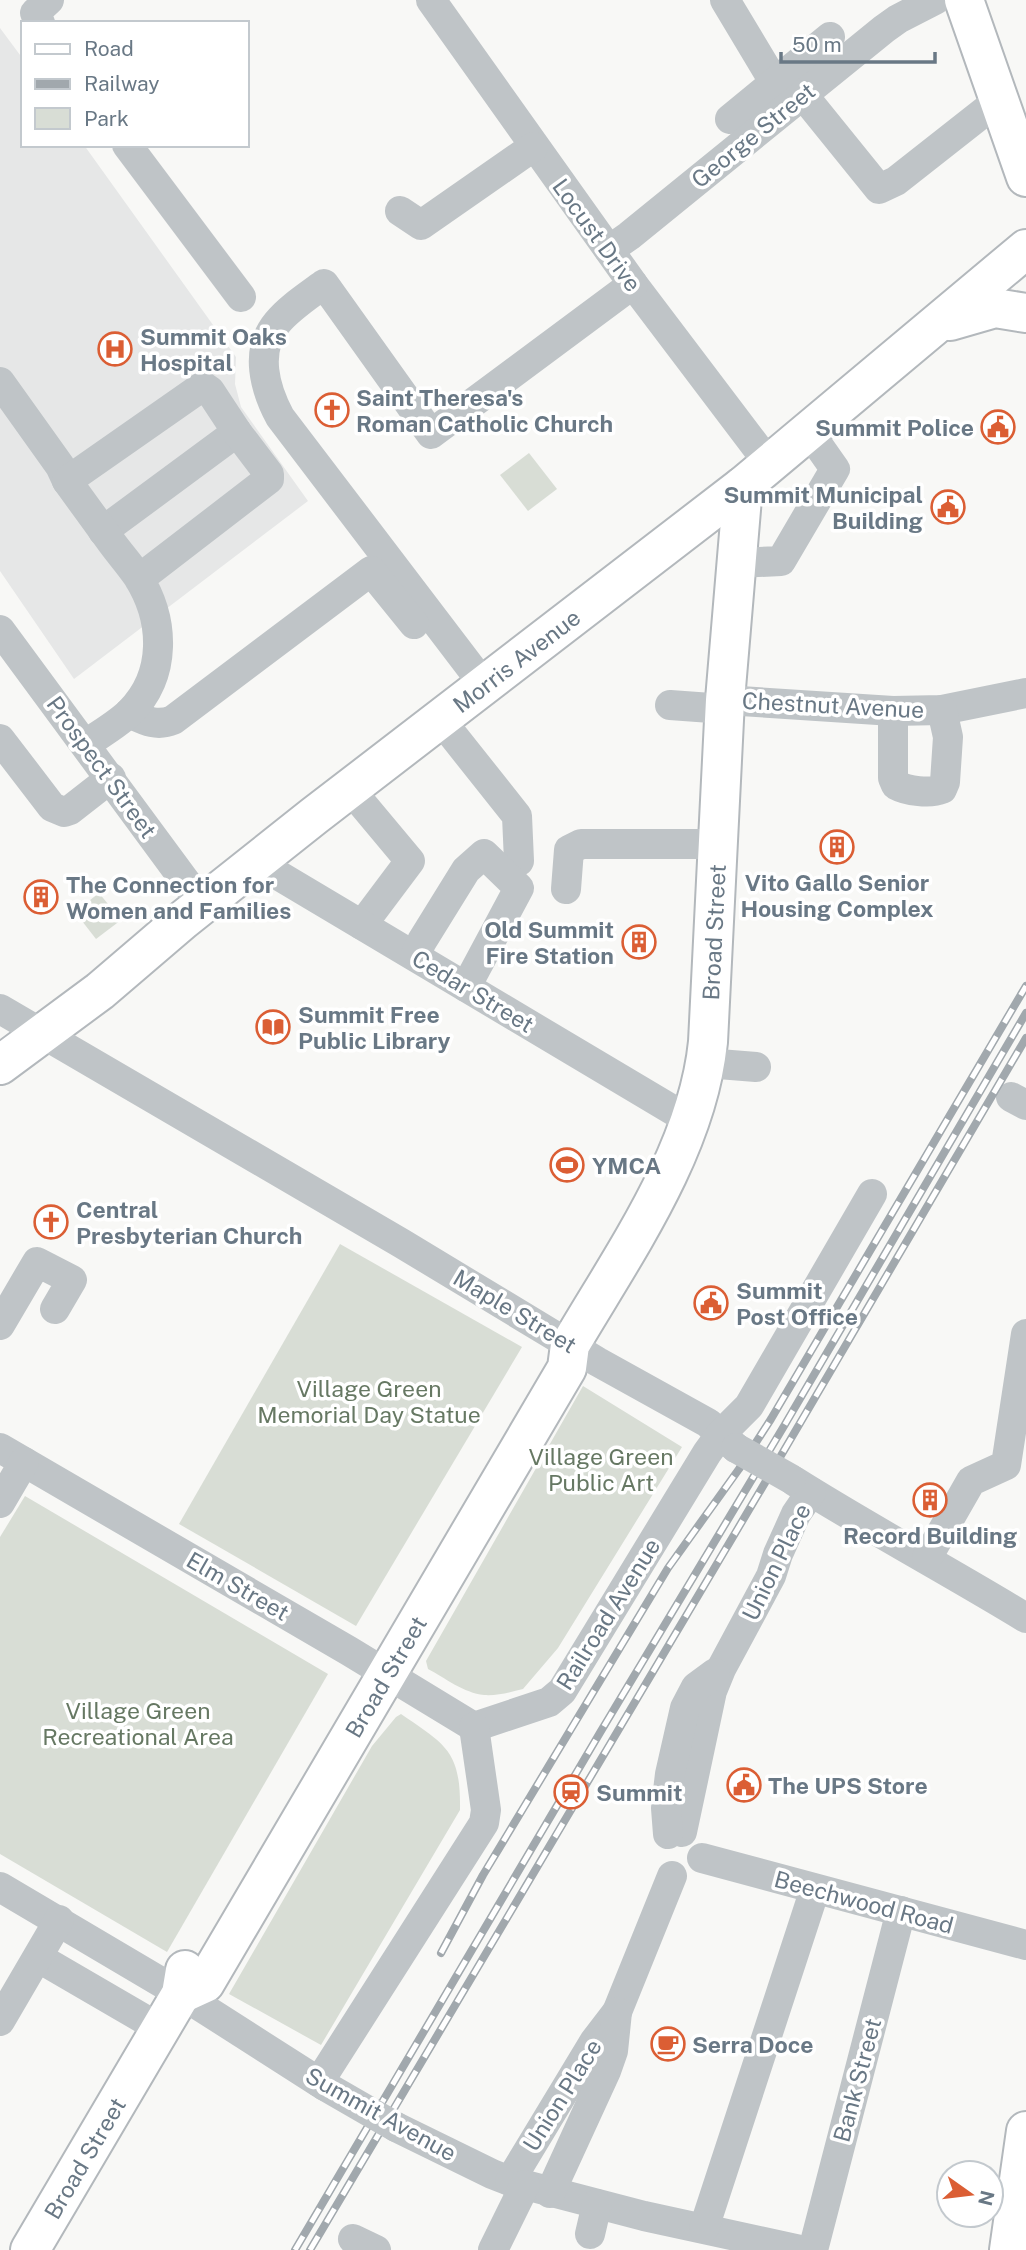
<svg xmlns="http://www.w3.org/2000/svg" width="1026" height="2250" font-family="'Public Sans',sans-serif">
<style>
.built{fill:#e6e7e7}
.green{fill:#d8ddd5}
.lines{fill:none;stroke-linecap:round;stroke-linejoin:round}
.major-casing{stroke:#b3b8bc;stroke-width:42}
.minor{stroke:#bfc4c7;stroke-width:30}
.major{stroke:#fff;stroke-width:38}
.rail-casing{stroke:#a1a8ad;stroke-width:8}
.rail{stroke:#fff;stroke-width:5;stroke-dasharray:16;stroke-linecap:butt}
.minor-bridge{stroke:#bfc4c7;stroke-width:30}
.labels{text-anchor:middle;dominant-baseline:central;stroke-width:7;stroke-linejoin:round;paint-order:stroke}
.street-label{font-size:23px;fill:#697885;stroke:#fff}
.poi-label{font-size:23px;font-weight:bold;fill:#697885;stroke:#fff;text-anchor:start}
.park-label{font-size:23px;fill:#667863;stroke:#fff}
</style>
<rect width="100%" height="100%" fill="#f8f8f6"/>
<!-- built -->
<polygon class="built" points="0,28 23,59 23,145 84,145 236,357 235,384 241,407 308,501 74,679 0,571"/>
<!-- green -->
<g class="green">
<polygon points="529,453 557,489 528,511 500,475"/>
<polygon points="99,893 121,920 96,939 75,912"/>
<polygon points="340,1244 522,1347 356,1626 179,1524"/>
<path d="M583,1386L682,1447L558,1648L523,1689C511,1692 497,1696 484,1695C464,1693 445,1678 428,1669L426,1661Z"/>
<polygon points="25,1496 328,1674 167,1952 0,1854 0,1537"/>
<path d="M401,1714C446,1745 461,1751 460,1810L321,2045L229,1994L372,1746L396,1717Z"/>
</g>
<g class="lines">
<defs>
<g id="major">
<polyline points="964,0 1026,177"/>
<polyline points="950,321 995,308 1026,313"/>
<path id="s1" d="M0,1065L100,991L183,920L314,816L743,486L1026,249"/>
<path id="s2" d="M181,1994L205,1983L567,1368L570,1345C624,1253 697,1151 708,1042L725,700L743,486"/>
<path id="s3" d="M30,2250L181,1994L185,1970"/>
<polyline points="1009,2250 1026,2131"/>
</g>
</defs>
<!-- major casing -->
<use href="#major" class="major-casing"/>
<!-- minor -->
<g class="minor">
<polyline points="431,0 633,284 770,465"/>
<polyline points="725,0 785,100"/>
<polyline points="40,23 35,13 49,0"/>
<polyline points="803,95 879,189 896,181 999,100"/>
<polyline points="730,119 830,37"/>
<polyline points="127,145 241,297"/>
<polyline points="400,211 421,225 533,147"/>
<polyline points="609,250 629,236 884,29 898,19 935,0"/>
<polyline points="0,382 60,466 67,481"/>
<polyline points="103,531 237,432"/>
<polyline points="737,563 781,561 835,469 809,432"/>
<polyline points="0,630 202,904"/>
<path d="M484,685L280,417C265,389 254,351 277,323C289,308 308,296 324,284L431,434L633,284"/>
<polyline points="725,700 893,711 942,710 1026,693"/>
<polyline points="670,705 725,709"/>
<path d="M893,711V778L896,785C907,791 930,794 942,789L945,782L948,737L942,710"/>
<path d="M129,713C144,720 156,727 173,720L371,571L414,624"/>
<polyline points="440,719 517,816 519,861"/>
<polyline points="0,739 52,807 64,812 70,810 111,778"/>
<path d="M86,744C100,734 118,724 130,712C167,675 165,620 138,577C130,565 120,554 112,543C97,522 82,502 67,481L203,386L210,391L237,432L269,474V479L139,579"/>
<polyline points="349,788 410,861 362,925"/>
<polyline points="256,862 691,1121"/>
<polyline points="566,889 569,850 581,844 718,844"/>
<polyline points="415,956 422,941 466,870 484,854 519,888 466,987"/>
<polyline points="0,1009 401,1243 598,1362 708,1423 736,1448"/>
<polyline points="706,1063 756,1067"/>
<polyline points="1011,1097 1026,1105"/>
<polyline points="0,1325 37,1262 72,1280 55,1309"/>
<polyline points="0,1448 349,1651 474,1727"/>
<path d="M794,1481C870,1529 949,1571 1026,1618"/>
<polyline points="0,1503 24,1462"/>
<polyline points="927,1558 971,1481 1006,1465 1026,1334"/>
<polyline points="474,1727 549,1702 562,1691 707,1453 720,1435 749,1406 872,1194"/>
<polyline points="682,1832 712,1691 721,1669 771,1576 778,1554 796,1514 811,1492"/>
<polyline points="668,1834 666,1808 670,1774 685,1708 696,1687 715,1673"/>
<polyline points="702,1858 1026,1945"/>
<polyline points="0,1887 181,1994 325,2086"/>
<polyline points="39,1958 161,2029"/>
<polyline points="0,2021 59,1920"/>
<polyline points="319,2082 484,1823 486,1810 474,1727"/>
<polyline points="396,2127 492,2174 510,2181 644,2216 800,2250"/>
<polyline points="510,2181 594,2042 617,2012 672,1876"/>
<polyline points="550,2193 606,2071 613,2051 617,2012"/>
<polyline points="704,2228 815,1889"/>
<polyline points="590,2234 597,2204"/>
<polyline points="353,2239 376,2250"/>
<polyline points="493,2250 525,2185"/>
<polyline points="813,2250 901,1911"/>
</g>
<!-- major -->
<use href="#major" class="major"/>
<defs>
<g id="rail">
<polyline points="441,1953 483,1875 668,1568 739,1469 771,1419 1026,986"/>
<polyline points="295,2250 601,1731 784,1426 1026,1013"/>
<polyline points="310,2250 769,1476 1026,1038"/>
</g>
</defs>
<!-- rail casing -->
<use href="#rail" class="rail-casing"/>
<!-- rail -->
<use href="#rail" class="rail"/>
<!-- minor-bridge -->
<g class="minor-bridge">
<polyline points="736,1448 791,1479"/>
<polyline points="325,2086 396,2127"/>
</g>
</g>
<!-- icons -->
<defs>
<symbol id="hospital-ring" viewBox="-11 -11 22 22"><circle r="9.5" fill="#fff" stroke="#db5e34" stroke-width="1.5"/><path d="M-5-5h3v3.5h4V-5h3V5h-3V1.5h-4V5h-3Z" fill="#db5e34"/></symbol>
<symbol id="church-ring" viewBox="-11 -11 22 22"><circle r="9.5" fill="#fff" stroke="#db5e34" stroke-width="1.5"/><path d="M-1.2-6h2.4v3.5h3.3v2.4h-3.3V6h-2.4V-.1h-3.3v-2.4h3.3Z" fill="#db5e34"/></symbol>
<symbol id="civic-ring" viewBox="-11 -11 22 22"><circle r="9.5" fill="#fff" stroke="#db5e34" stroke-width="1.5"/><path d="M-.6-6.5H3V-4.5H.6V-3L4-1V1h2V6H-6V1h2V-1L-.6-3ZM-1.2 2.5V6h2.4V2.5Z" fill="#db5e34"/></symbol>
<symbol id="building-ring" viewBox="-11 -11 22 22"><circle r="9.5" fill="#fff" stroke="#db5e34" stroke-width="1.5"/><path d="M-4-6H4V6H1V3H-1V6H-4ZM-2.5-4.3h1.7v1.8h-1.7ZM.8-4.3h1.7v1.8H.8ZM-2.5-1h1.7V.8h-1.7ZM.8-1h1.7V.8H.8Z" fill="#db5e34"/></symbol>
<symbol id="library-ring" viewBox="-11 -11 22 22"><circle r="9.5" fill="#fff" stroke="#db5e34" stroke-width="1.5"/><path d="M-6-4Q-3-5.5-.7-3.5V5Q-3 3-6 4ZM6-4Q3-5.5 .7-3.5V5Q3 3 6 4Z" fill="#db5e34"/></symbol>
<symbol id="stadium-ring" viewBox="-11 -11 22 22"><circle r="9.5" fill="#fff" stroke="#db5e34" stroke-width="1.5"/><path d="M0-5a6.5 5 0 1 0 0 10a6.5 5 0 1 0 0-10ZM-3.5-1.8h7v3.6h-7Z" fill="#db5e34"/></symbol>
<symbol id="station-ring" viewBox="-11 -11 22 22"><circle r="9.5" fill="#fff" stroke="#db5e34" stroke-width="1.5"/><path d="M-3-6H3Q5-6 5-4V2Q5 4 3 4L4.5 6H3L1.5 4h-3L-3 6H-4.5L-3 4Q-5 4-5 2V-4Q-5-6-3-6ZM-3.5-4v3h7v-3ZM-3.5 1v1.5H-2V1ZM2 1v1.5H3.5V1Z" fill="#db5e34"/></symbol>
<symbol id="cafe-ring" viewBox="-11 -11 22 22"><circle r="9.5" fill="#fff" stroke="#db5e34" stroke-width="1.5"/><path d="M-5.5-4.5H6V0H3Q3 3.5 0 3.5H-2.5Q-5.5 3.5-5.5 0ZM3-3.2v2h1.7v-2ZM-6 4.5H4V6H-6Z" fill="#db5e34"/></symbol>
</defs>
<g fill-rule="evenodd">
<use href="#hospital-ring" x="96" y="330" width="38" height="38"/>
<use href="#church-ring" x="313" y="391" width="38" height="38"/>
<use href="#civic-ring" x="979" y="408" width="38" height="38"/>
<use href="#civic-ring" x="929" y="488" width="38" height="38"/>
<use href="#building-ring" x="818" y="828" width="38" height="38"/>
<use href="#building-ring" x="22" y="878" width="38" height="38"/>
<use href="#building-ring" x="620" y="923" width="38" height="38"/>
<use href="#library-ring" x="254" y="1008" width="38" height="38"/>
<use href="#stadium-ring" x="548" y="1146" width="38" height="38"/>
<use href="#church-ring" x="32" y="1203" width="38" height="38"/>
<use href="#civic-ring" x="692" y="1284" width="38" height="38"/>
<use href="#building-ring" x="911" y="1481" width="38" height="38"/>
<use href="#civic-ring" x="725" y="1766" width="38" height="38"/>
<use href="#station-ring" x="552" y="1773" width="38" height="38"/>
<use href="#cafe-ring" x="649" y="2025" width="38" height="38"/>
</g>
<g class="labels">
<!-- street labels -->
<g class="street-label">
<text transform="translate(753 135) rotate(-39)">George Street</text>
<text transform="translate(597 235) rotate(54)">Locust Drive</text>
<text stroke="none"><textPath href="#s1" startOffset="656">Morris Avenue</textPath></text>
<text transform="translate(833 705) rotate(3)">Chestnut Avenue</text>
<text transform="translate(102 767) rotate(54)">Prospect Street</text>
<text stroke="none"><textPath href="#s2" startOffset="1209">Broad Street</textPath></text>
<text transform="translate(473 991) rotate(31)">Cedar Street</text>
<text transform="translate(515 1311) rotate(31)">Maple Street</text>
<text transform="translate(776 1562) rotate(-64)">Union Place</text>
<text transform="translate(238 1586) rotate(30)">Elm Street</text>
<text transform="translate(608 1614) rotate(-58)">Railroad Avenue</text>
<text stroke="none"><textPath href="#s2" startOffset="382">Broad Street</textPath></text>
<text transform="translate(864 1902) rotate(15)">Beechwood Road</text>
<text transform="translate(857 2080) rotate(-75)">Bank Street</text>
<text transform="translate(562 2095) rotate(-58)">Union Place</text>
<text transform="translate(381 2114) rotate(29)">Summit Avenue</text>
<text stroke="none"><textPath href="#s3" startOffset="107">Broad Street</textPath></text>
</g>
<!-- poi labels -->
<g class="poi-label">
<text x="140" y="336">Summit Oaks<tspan x="140" dy="26">Hospital</tspan></text>
<text x="356" y="397">Saint Theresa's<tspan x="356" dy="26">Roman Catholic Church</tspan></text>
<text x="974" y="427" text-anchor="end">Summit Police</text>
<text x="923" y="494" text-anchor="end">Summit Municipal<tspan x="923" dy="26">Building</tspan></text>
<text x="837" y="882" text-anchor="middle">Vito Gallo Senior<tspan x="837" dy="26">Housing Complex</tspan></text>
<text x="66" y="884">The Connection for<tspan x="66" dy="26">Women and Families</tspan></text>
<text x="614" y="929" text-anchor="end">Old Summit<tspan x="614" dy="26">Fire Station</tspan></text>
<text x="298" y="1014">Summit Free<tspan x="298" dy="26">Public Library</tspan></text>
<text x="592" y="1165">YMCA</text>
<text x="76" y="1209">Central<tspan x="76" dy="26">Presbyterian Church</tspan></text>
<text x="736" y="1290">Summit<tspan x="736" dy="26">Post Office</tspan></text>
<text x="930" y="1535" text-anchor="middle">Record Building</text>
<text x="768" y="1785">The UPS Store</text>
<text x="596" y="1792">Summit</text>
<text x="692" y="2044">Serra Doce</text>
</g>
<!-- park labels -->
<g class="park-label">
<text x="369" y="1388">Village Green<tspan x="369" dy="26">Memorial Day Statue</tspan></text>
<text x="601" y="1456">Village Green<tspan x="601" dy="26">Public Art</tspan></text>
<text x="138" y="1710">Village Green<tspan x="138" dy="26">Recreational Area</tspan></text>
</g>
</g>
<!-- legend -->
<rect x="21" y="21" width="228" height="126" fill="#ffffff" stroke="#c3c9ce" stroke-width="2"/>
<rect x="35" y="44" width="35" height="10" fill="#ffffff" stroke="#c3c9ce" stroke-width="2"/>
<text x="84" y="56" font-size="21" fill="#697885">Road</text>
<rect x="35" y="79" width="35" height="10" fill="#a1a8ad" stroke="#c3c9ce" stroke-width="2"/>
<text x="84" y="91" font-size="21" fill="#697885">Railway</text>
<rect x="35" y="108" width="35" height="21" fill="#d8ddd5" stroke="#c3c9ce" stroke-width="2"/>
<text x="84" y="126" font-size="21" fill="#697885">Park</text>
<!-- north arrow -->
<g transform="translate(970 2194) rotate(104)"><circle r="33" fill="#ffffff" stroke="#c3c9ce" stroke-width="2"/>
<path d="M0-5L12 26L0 18L-12 26Z" fill="#db5e34"/>
<text y="-10" font-size="19" font-weight="bold" text-anchor="middle" fill="#697885">N</text>
</g>
<!-- scale -->
<path d="M781 52v10h154v-10" fill="none" stroke="#697885" stroke-width="3.5"/>
<text x="792" y="52" font-size="21" fill="#697885" stroke="#ffffff" stroke-width="5" paint-order="stroke">50 m</text>
</svg>
